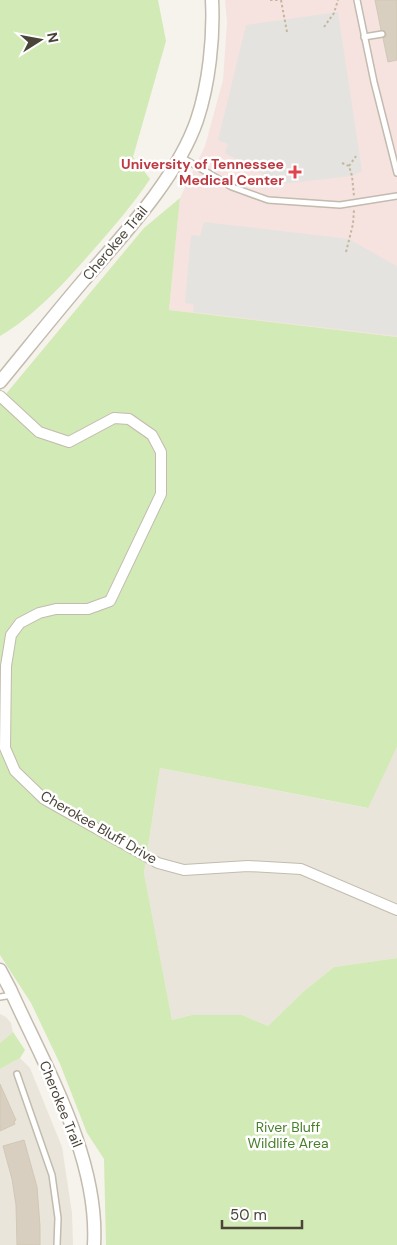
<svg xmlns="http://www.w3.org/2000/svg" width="397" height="1245" font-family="'DM Sans',sans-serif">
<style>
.residential{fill:#eae5da}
.medical{fill:#f6e3e0}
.green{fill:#d2eab5}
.parking{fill:#e5e3e0}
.building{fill:#d8cfc1;stroke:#d3c7b4}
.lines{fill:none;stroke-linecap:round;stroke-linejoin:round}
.service-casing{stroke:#c2bbae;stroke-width:8}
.minor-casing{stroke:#c2bbae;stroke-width:12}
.tertiary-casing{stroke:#c2bbae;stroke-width:15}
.path{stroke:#c4b79f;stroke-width:2;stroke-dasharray:2.5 2.5;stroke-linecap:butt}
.service{stroke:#fff;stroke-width:5}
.minor{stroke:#fff;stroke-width:10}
.tertiary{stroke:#fff;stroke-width:12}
.health-dot{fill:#e0444e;stroke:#fff;stroke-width:2}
.labels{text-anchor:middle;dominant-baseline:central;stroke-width:5;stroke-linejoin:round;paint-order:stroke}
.health-label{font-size:14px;font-weight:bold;fill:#be3a42;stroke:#fff;text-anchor:end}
.street-label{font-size:14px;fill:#4b4439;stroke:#fff}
.park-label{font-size:14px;fill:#4a7f2a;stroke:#fff}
</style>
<rect width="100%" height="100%" fill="#f6f3ec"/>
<!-- residential -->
<g class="residential">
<polygon points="397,747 397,958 334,967 303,992 268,1026 242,1015 192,1015 172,1020 144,873 160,768 367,808"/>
<polygon points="0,1014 6,1017 11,1023 13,1032 0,1043"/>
<polygon points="20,1058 30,1068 62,1147 72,1213 73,1245 0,1245 0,1069"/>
</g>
<!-- medical -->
<polygon class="medical" points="225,0 397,0 397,337 169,310 180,198 205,146 223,80 227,22"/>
<!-- green -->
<g class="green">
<path d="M0,0H158L166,41L133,157L150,179C134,203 115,225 95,248C68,279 36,315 0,336Z"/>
<polygon points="180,198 169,310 397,337 397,747 368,808 160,768 144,873 172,1020 192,1015 242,1015 268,1026 303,992 334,967 397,958 397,1245 106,1245 104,1159 87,1133 60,1064 31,1003 0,955 0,401 144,228"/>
<polygon points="13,1032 25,1050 20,1058 0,1069 0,1043"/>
</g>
<!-- parking -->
<g class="parking">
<polygon points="338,12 362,171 352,176 282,184 225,153 228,144 218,140 246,25"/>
<polygon points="204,222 349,239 391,263 397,266 397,336 193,312 194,305 185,303 191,235 200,236"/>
</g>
<!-- building -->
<g class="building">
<polygon points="375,0 397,0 397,60 388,62 383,38 386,36 386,33 381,30"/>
<polygon points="0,1084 16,1120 14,1121 15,1124 0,1131"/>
<polygon points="24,1140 37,1187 40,1226 40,1245 17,1245 16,1205 12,1179 3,1146"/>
</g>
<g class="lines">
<defs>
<g id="service">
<polyline points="357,0 374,82 397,173"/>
<polyline points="364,37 382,34"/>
<polyline points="181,157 232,187 268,200 340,205 397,196"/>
<polyline points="0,997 12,995"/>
<polyline points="17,1074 52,1175 58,1218 57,1245"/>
</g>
<polyline id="minor" points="0,396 39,432 69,442 114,418 129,419 152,435 161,452 161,494 110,601 88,609 56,609 39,613 20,623 11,635 6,666 5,748 15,771 44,799 158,863 184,870 248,866 301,869 397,910"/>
<g id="tertiary">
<path d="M0,382C28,348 55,314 84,280C124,234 177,178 197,120C209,84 214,37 212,0"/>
<path d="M0,970L10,989C45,1067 99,1157 94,1245"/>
</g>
</defs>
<!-- service casing -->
<use href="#service" class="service-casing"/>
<!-- minor casing -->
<use href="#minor" class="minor-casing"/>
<!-- tertiary casing -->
<use href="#tertiary" class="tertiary-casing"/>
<!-- path -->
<g class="path">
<polyline points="270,0 278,0"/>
<polyline points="281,0 287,32"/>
<polyline points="324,27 334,13 338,0"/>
<polyline points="342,163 349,166 352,176 354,196"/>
<polyline points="349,166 356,156"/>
<polyline points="346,252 353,224 354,210"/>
</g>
<!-- service -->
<use href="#service" class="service"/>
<!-- minor -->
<use href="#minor" class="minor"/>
<!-- tertiary -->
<use href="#tertiary" class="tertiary"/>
</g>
<!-- markers -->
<path class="health-dot" d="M292.5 164.5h5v5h5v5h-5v5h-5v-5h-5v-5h5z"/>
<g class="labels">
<!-- health labels -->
<g class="health-label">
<text x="284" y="164">University of Tennessee<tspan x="284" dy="16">Medical Center</tspan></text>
</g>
<!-- street labels -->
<g class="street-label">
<text transform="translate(115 243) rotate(-50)">Cherokee Trail</text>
<text transform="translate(99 827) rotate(30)">Cherokee Bluff Drive</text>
<text transform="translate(61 1104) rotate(68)">Cherokee Trail</text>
</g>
<!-- park labels -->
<g class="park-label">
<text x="288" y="1127">River Bluff<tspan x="288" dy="16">Wildlife Area</tspan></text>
</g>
</g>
<!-- north arrow -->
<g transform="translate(40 40) rotate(79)" stroke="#ffffff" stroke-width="4" paint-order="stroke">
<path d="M0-4L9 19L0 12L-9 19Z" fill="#4b4439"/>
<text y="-8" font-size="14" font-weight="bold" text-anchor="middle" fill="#4b4439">N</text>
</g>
<!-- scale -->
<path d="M222 1220v8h80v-8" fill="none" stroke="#4b4439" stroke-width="2.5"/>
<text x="230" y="1220" font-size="15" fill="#4b4439" stroke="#ffffff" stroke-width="4" paint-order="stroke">50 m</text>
</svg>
